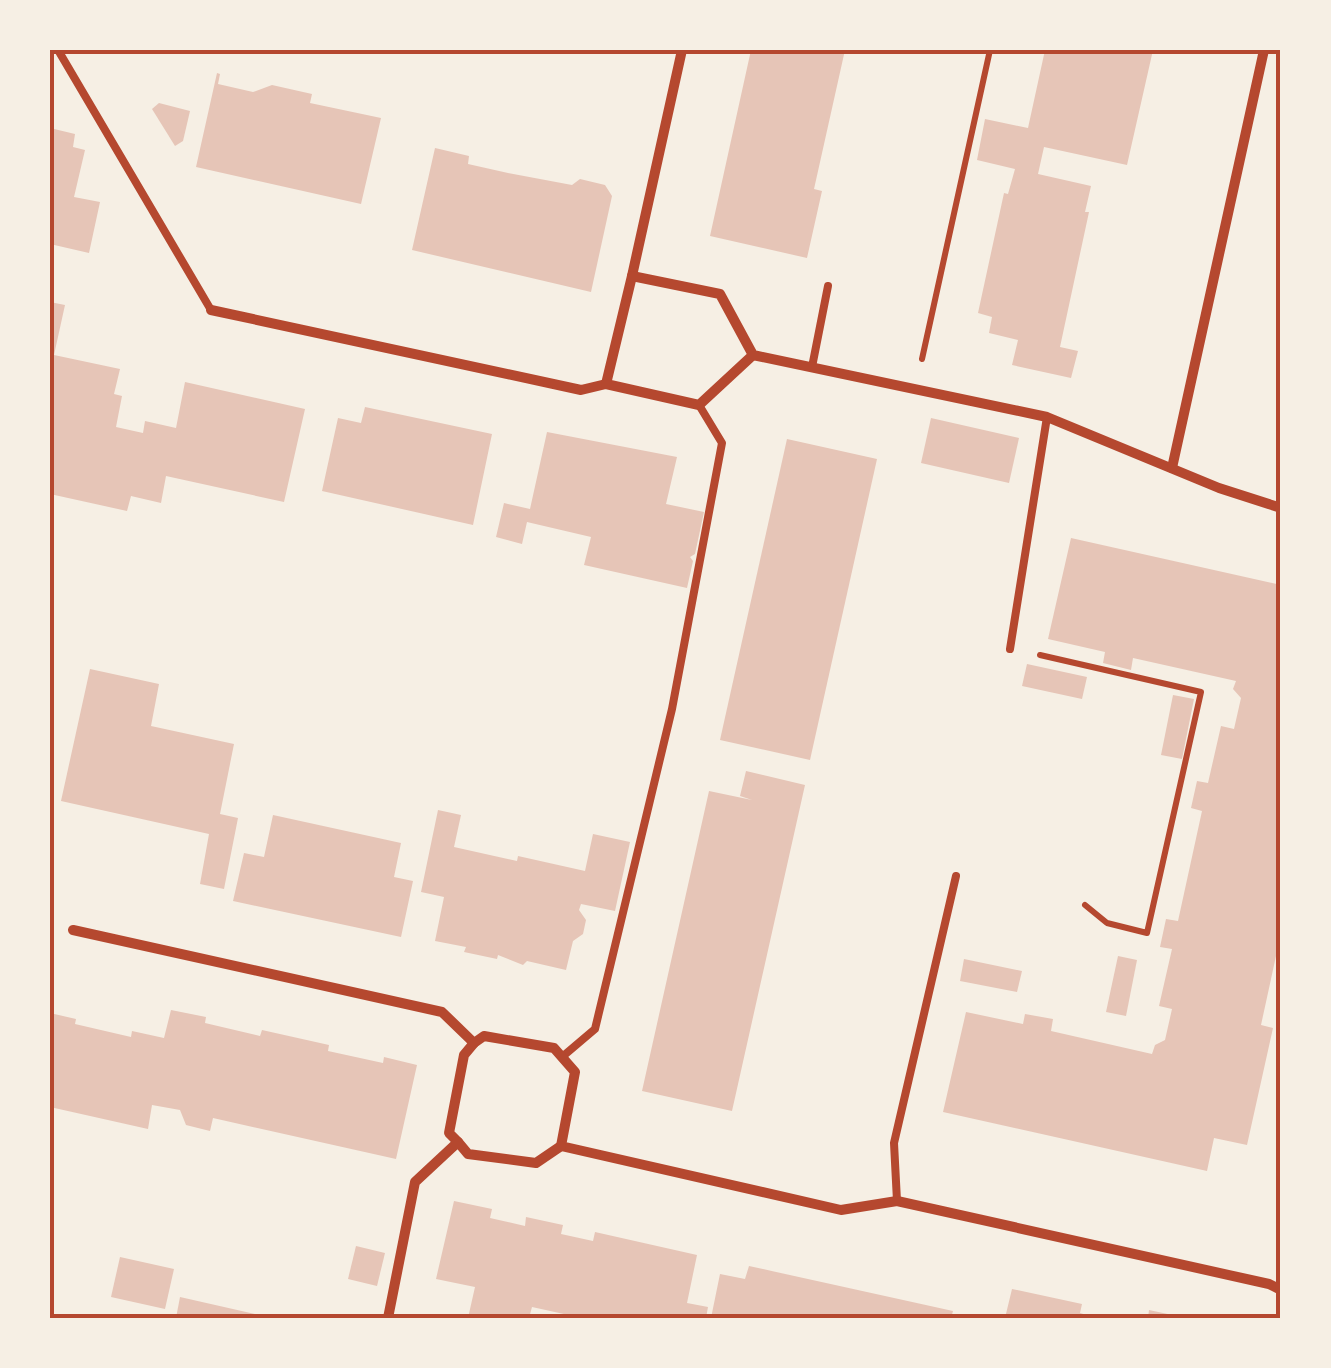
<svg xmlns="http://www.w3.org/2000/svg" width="1331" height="1368" font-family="Manrope,sans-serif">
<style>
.building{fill:#e6c5b7}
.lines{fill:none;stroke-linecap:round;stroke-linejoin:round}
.path{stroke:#b5482f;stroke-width:6}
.service{stroke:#b5482f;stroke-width:8}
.minor{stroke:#b5482f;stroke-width:10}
.neatline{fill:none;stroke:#b5482f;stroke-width:4}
</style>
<rect width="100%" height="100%" fill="#f6efe4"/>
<!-- building -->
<g class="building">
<polygon points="751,50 845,50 814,189 822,191 807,258 710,236"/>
<polygon points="1045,50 1153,50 1127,165 1044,147 1038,174 1091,186 1085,212 1089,212 1060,347 1078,351 1071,378 1012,365 1018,340 989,333 992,317 978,313 1004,193 1008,194 1015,169 977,160 985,119 1028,128"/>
<polygon points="217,73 220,74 218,84 253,92 272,85 312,94 310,103 381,118 361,204 196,167"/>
<polygon points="159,103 190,111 183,141 175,146 152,109"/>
<polygon points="50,128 75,134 73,147 85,150 74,197 100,202 89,253 50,244"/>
<polygon points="435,148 469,156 468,164 508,173 572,185 580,179 605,185 612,196 591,292 412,250"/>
<polygon points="50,302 65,305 54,355 120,369 114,394 122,396 116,427 143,433 145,421 176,428 185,382 305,409 284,502 166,476 161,503 131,496 127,511 50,494"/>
<polygon points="365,407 492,434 473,525 322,491 338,418 361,423"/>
<polygon points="931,418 1019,438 1009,483 921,463"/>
<polygon points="547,432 677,457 666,504 704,512 695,554 690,557 693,561 687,588 584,565 591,537 527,522 522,544 496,537 504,503 530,509"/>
<polygon points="787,439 877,459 810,760 720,740"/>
<polygon points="1071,538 1281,585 1281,933 1261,1025 1273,1028 1247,1145 1214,1138 1207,1171 943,1112 966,1012 1023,1024 1025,1014 1053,1019 1051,1031 1152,1054 1155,1045 1165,1040 1172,1009 1159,1006 1172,949 1160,947 1166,919 1178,921 1202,811 1191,808 1197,781 1208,783 1221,726 1234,729 1241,698 1233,689 1236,681 1133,658 1131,670 1103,663 1105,652 1048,639"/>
<polygon points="1027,664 1087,677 1082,699 1022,686"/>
<polygon points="90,669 159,684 151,726 234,744 220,814 238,818 224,889 200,884 209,834 61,801"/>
<polygon points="1173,695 1194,699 1182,759 1161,755"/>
<polygon points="746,771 805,785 732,1111 642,1091 709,791 752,800 740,796"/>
<polygon points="438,810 461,815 454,847 517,861 518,856 585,871 593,834 630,842 615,911 581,904 579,910 586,920 583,934 573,941 566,970 527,961 523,965 498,955 497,959 464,952 466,947 435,941 444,897 421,892"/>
<polygon points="273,815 401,843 394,877 413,881 401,937 233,901 244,853 264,857"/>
<polygon points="1118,956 1137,960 1126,1016 1106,1012"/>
<polygon points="964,959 1022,971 1017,992 960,981"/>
<polygon points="171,1010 206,1017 205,1023 260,1036 262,1030 329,1045 328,1051 383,1063 384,1057 417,1065 396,1159 213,1118 210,1131 186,1125 180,1110 152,1105 148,1129 50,1107 50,1013 76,1019 75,1024 131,1037 132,1031 164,1038"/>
<polygon points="454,1201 492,1209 490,1218 525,1226 526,1217 563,1225 561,1234 593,1241 595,1232 697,1255 687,1303 708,1307 706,1318 582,1318 532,1307 529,1318 468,1318 475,1287 436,1279"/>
<polygon points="356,1246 385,1253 377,1286 348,1279"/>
<polygon points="120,1257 174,1269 165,1309 111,1297"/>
<polygon points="749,1266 953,1311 951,1318 711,1318 720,1274 745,1279"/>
<polygon points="1012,1289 1082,1304 1080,1313 1097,1318 1005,1318"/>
<polygon points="180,1297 264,1316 264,1318 176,1318"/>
<polygon points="1149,1310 1177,1316 1177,1318 1148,1318"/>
</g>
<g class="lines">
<!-- path -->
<g class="path">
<polyline points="922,359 990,50"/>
<polyline points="1040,655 1201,692 1147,933 1107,923 1085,905"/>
</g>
<!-- service -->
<g class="service">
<polyline points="58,50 211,310"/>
<polyline points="812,367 828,286"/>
<polyline points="1010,649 1047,417"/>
<polyline points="562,1057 595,1029 672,709 722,443 699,405"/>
<polyline points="897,1201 894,1143 956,876"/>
</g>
<!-- minor -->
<g class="minor">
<polyline points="632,276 682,50"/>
<polyline points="211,310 581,390 606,384"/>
<polyline points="753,355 699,405 606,384 632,276 720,294 753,355 1047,417 1219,488 1281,508"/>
<polyline points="1172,468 1264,50"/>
<polyline points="73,930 442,1012 474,1043 484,1036 554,1048 575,1072 561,1146 841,1210 897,1201 1269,1284 1281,1290"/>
<polyline points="458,1142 449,1133 464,1055 474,1043"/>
<polyline points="388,1318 415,1182 458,1142 468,1154 536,1163 561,1146"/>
</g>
</g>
<!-- border -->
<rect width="1331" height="1368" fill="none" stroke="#f6efe4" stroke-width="105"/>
<rect x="52" y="52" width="1226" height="1264" class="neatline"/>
</svg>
